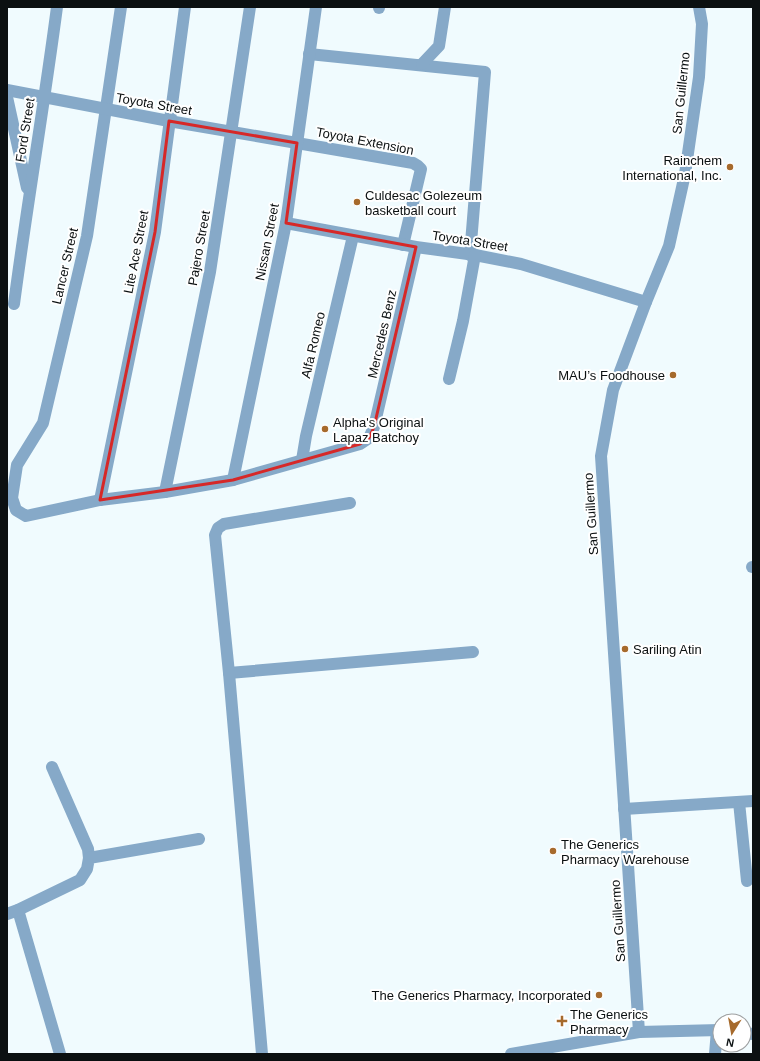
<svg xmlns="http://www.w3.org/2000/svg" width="760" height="1061" font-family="Arial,sans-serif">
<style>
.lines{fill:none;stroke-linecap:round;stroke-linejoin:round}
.minor{stroke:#86a9c8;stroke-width:12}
.marked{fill:none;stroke:#d62828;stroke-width:3;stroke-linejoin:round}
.poi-dot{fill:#a66a2c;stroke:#fff;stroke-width:1.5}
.labels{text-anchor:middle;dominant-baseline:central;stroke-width:4;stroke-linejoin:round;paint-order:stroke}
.street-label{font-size:13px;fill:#0b1011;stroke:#fff}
.poi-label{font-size:13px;fill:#0b1011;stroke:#fff;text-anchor:start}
</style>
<rect width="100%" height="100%" fill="#f0fbfe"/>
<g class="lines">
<!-- minor -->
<g class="minor">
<polyline points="121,7 87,236 43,423 17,465 12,498 16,510 26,516 100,500 165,492 233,480 360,444 369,438 374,427 416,247"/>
<polyline points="379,8 379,7"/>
<polyline points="309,54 485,72 470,255"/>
<polyline points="422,64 439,46 445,7"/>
<polyline points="7,90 169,121 413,163 418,166 421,169 403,245"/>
<polyline points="7,97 27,188"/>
<polyline points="286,223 416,247 475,255 521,264 646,302"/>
<path d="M14,304C27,205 44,106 57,7"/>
<polyline points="449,379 463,321 475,255"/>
<polyline points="302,460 306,436 353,236"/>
<polyline points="233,480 286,223 316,7"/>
<polyline points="165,492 210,272 250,7"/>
<polyline points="100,500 155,232 185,7"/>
<polyline points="752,567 753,567"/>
<polyline points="229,673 473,652"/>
<polyline points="52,767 88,849 89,858"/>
<polyline points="739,802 747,881"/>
<polyline points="624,809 753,801"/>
<polyline points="18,910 60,1054"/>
<polyline points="7,914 18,910 80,880 87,869 89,858 199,839"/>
<polyline points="639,1032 601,456 613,390 646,302 669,246 685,174 699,77 702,24 699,7"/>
<polyline points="744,1033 753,1034"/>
<polyline points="262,1054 229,673 215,535 218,528 224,524 350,503"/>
<polyline points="511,1054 639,1032 720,1030"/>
<polyline points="715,1054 717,1030"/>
</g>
</g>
<!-- marked area -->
<path class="marked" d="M169,121L297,143L286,223L416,247L374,427L369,438L360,444L233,480L100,500L155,232Z"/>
<!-- markers -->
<g class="poi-dot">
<circle cx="730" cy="167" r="4"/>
<circle cx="357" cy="202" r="4"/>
<circle cx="673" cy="375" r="4"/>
<circle cx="325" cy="429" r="4"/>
<circle cx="625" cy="649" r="4"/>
<circle cx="553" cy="851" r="4"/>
<circle cx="599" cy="995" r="4"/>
<path d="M560 1015h4v4h4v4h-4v4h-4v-4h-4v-4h4z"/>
</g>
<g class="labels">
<!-- street labels -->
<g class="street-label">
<text transform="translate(681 93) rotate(-84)">San Guillermo</text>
<text transform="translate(154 104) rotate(10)">Toyota Street</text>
<text transform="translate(25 130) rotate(-81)">Ford Street</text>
<text transform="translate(365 141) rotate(11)">Toyota Extension</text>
<text transform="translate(470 241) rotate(9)">Toyota Street</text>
<text transform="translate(267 242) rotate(-79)">Nissan Street</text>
<text transform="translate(199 248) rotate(-80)">Pajero Street</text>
<text transform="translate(136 252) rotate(-79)">Lite Ace Street</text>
<text transform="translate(65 266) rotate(-77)">Lancer Street</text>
<text transform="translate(382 334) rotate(-77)">Mercedes Benz</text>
<text transform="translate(313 345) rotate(-77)">Alfa Romeo</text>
<text transform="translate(591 514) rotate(-94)">San Guillermo</text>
<text transform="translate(618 921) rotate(-94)">San Guillermo</text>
</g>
<!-- poi labels -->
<g class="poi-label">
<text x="722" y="160" text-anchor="end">Rainchem<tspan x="722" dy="15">International, Inc.</tspan></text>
<text x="365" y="195">Culdesac Golezeum<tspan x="365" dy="15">basketball court</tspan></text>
<text x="665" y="375" text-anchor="end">MAU’s Foodhouse</text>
<text x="333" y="422">Alpha's Original<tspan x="333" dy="15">Lapaz Batchoy</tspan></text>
<text x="633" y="649">Sariling Atin</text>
<text x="561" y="844">The Generics<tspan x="561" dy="15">Pharmacy Warehouse</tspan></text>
<text x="591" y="995" text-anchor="end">The Generics Pharmacy, Incorporated</text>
<text x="570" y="1014">The Generics<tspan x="570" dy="15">Pharmacy</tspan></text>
</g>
</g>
<!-- border -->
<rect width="760" height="1061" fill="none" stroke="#0b1011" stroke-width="16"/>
<!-- north arrow -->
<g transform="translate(732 1033) rotate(191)"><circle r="19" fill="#ffffff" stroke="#9d9fa0"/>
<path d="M0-3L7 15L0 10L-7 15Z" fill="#a66a2c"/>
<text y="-6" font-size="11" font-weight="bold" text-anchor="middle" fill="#0b1011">N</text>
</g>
</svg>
